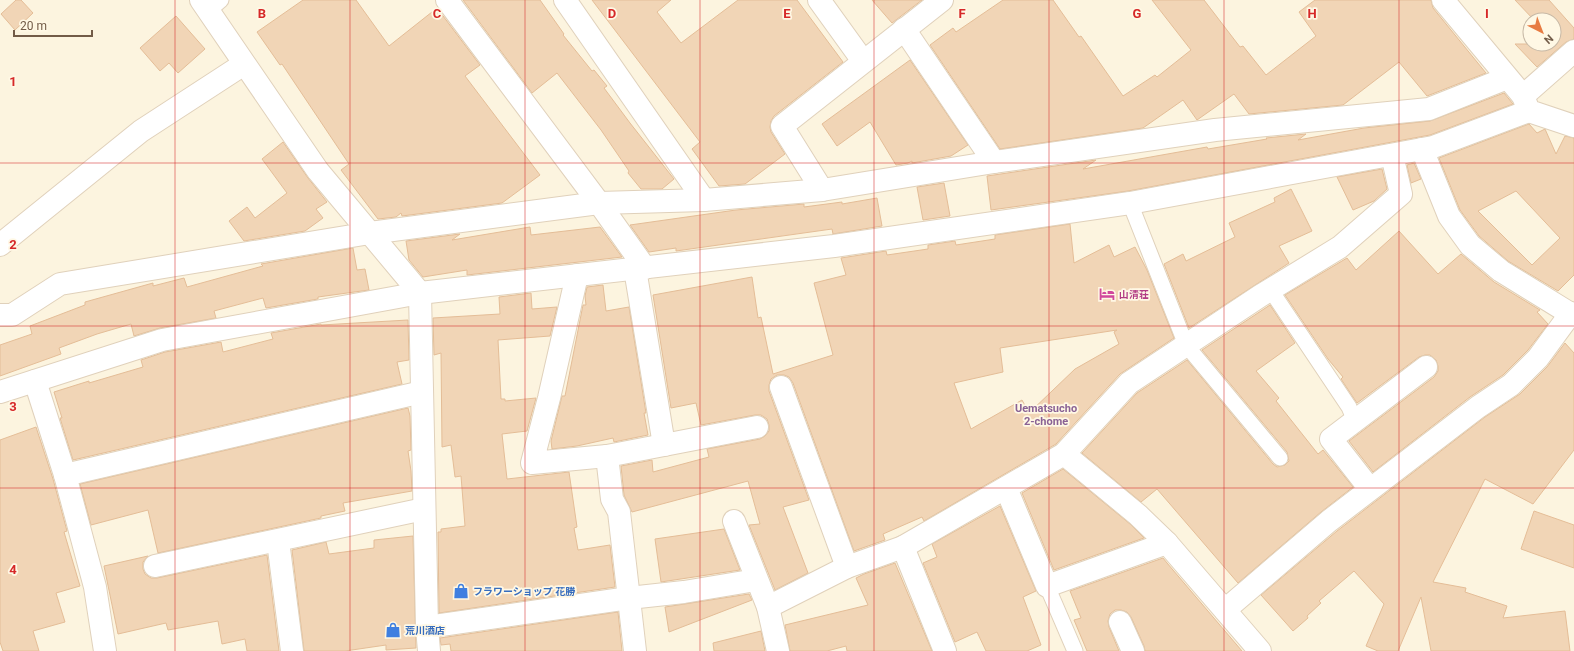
<svg xmlns="http://www.w3.org/2000/svg" width="1574" height="651" font-family="Roboto,'Noto Sans JP',sans-serif">
<style>
.building{fill:#f1d5b6;stroke:#e4bd97;fill-rule:evenodd}
.lines{fill:none;stroke-linecap:round;stroke-linejoin:round}
.service-casing{stroke:#e0d1bb;stroke-width:17}
.minor-casing{stroke:#e0d1bb;stroke-width:24}
.service{stroke:#fff;stroke-width:15}
.minor{stroke:#fff;stroke-width:22}
.grid{fill:none;stroke:#d62828;stroke-width:1;stroke-opacity:0.55}
.labels{text-anchor:middle;dominant-baseline:central;stroke-width:3.5;stroke-linejoin:round;paint-order:stroke}
.hotel-label{font-size:10px;font-weight:bold;fill:#b23c85;stroke:#fff8e5;text-anchor:start}
.shop-label{font-size:10px;font-weight:bold;fill:#366cbe;stroke:#fff8e5;text-anchor:start}
.neighbourhood-label{font-size:11px;font-weight:bold;fill:#8a6295;stroke:#fff8e5}
.grid-label{font-size:13px;text-anchor:middle;font-weight:bold;fill:#d62828;stroke:#fff8e5;stroke-width:3.5;stroke-linejoin:round;paint-order:stroke}
</style>
<rect width="100%" height="100%" fill="#fcf4df"/>
<!-- building -->
<g class="building">
<polygon points="16,0 21,0 33,13 15,30 1,14"/>
<polygon points="303,0 356,0 389,46 437,8 480,65 465,76 540,175 502,203 402,216 401,213 396,217 378,219 341,170 349,164 282,64 280,65 257,32"/>
<polygon points="463,0 540,0 564,34 563,35 592,71 594,70 607,86 604,88 630,123 674,179 662,189 641,189 628,173 629,171 601,130 557,73 532,93"/>
<polygon points="592,0 671,0 657,12 681,43 738,0 797,0 843,62 774,116 771,121 770,127 771,132 785,154 745,184 719,186 692,149 700,142"/>
<polygon points="872,0 922,0 892,23"/>
<polygon points="1003,0 1053,0 1079,37 1081,36 1123,96 1155,75 1157,77 1191,50 1152,0 1204,0 1240,47 1243,46 1266,75 1316,36 1299,12 1315,0 1431,0 1433,8 1486,73 1427,96 1399,62 1343,105 1249,114 1234,94 1197,120 1183,100 1143,128 1000,149 930,45 953,28 956,32"/>
<polygon points="1515,0 1549,0 1574,28 1574,39 1566,42 1537,67 1515,44 1557,44 1554,41 1554,20 1534,20"/>
<polygon points="176,16 205,49 178,73 169,63 160,71 140,48"/>
<polygon points="910,60 968,145 951,156 912,163 912,161 908,163 896,165 870,122 837,146 822,124"/>
<polygon points="1504,93 1513,104 1430,135 1128,191 991,210 987,176 1096,160 1083,169 1207,147 1208,149 1267,139 1266,138 1306,134 1298,140 1364,128 1430,121"/>
<path d="M1529,124L1537,133L1545,129L1556,154L1565,136L1574,138V275L1558,291L1508,261L1479,236L1460,210L1439,158ZM1516,191L1560,238L1532,265L1478,211Z"/>
<polygon points="283,142 308,178 327,202 316,209 323,218 305,231 244,241 229,221 247,207 255,218 287,193 262,159"/>
<polygon points="1414,163 1421,179 1411,183 1407,165"/>
<polygon points="1382,169 1387,189 1374,201 1353,210 1337,177"/>
<polygon points="944,183 950,216 923,220 917,187"/>
<polygon points="1291,189 1312,231 1279,246 1289,263 1189,328 1164,264 1183,254 1186,261 1235,237 1229,223 1275,202 1274,198"/>
<polygon points="877,198 882,226 833,234 832,229 676,251 676,248 649,252 630,225 736,210 804,204 804,207 842,202 842,204"/>
<path d="M1070,224L1074,263L1109,245L1114,257L1135,247L1147,270L1174,338L1120,374L1056,444L924,521L922,517L883,534L885,540L854,551L793,383L789,377L784,375H777L771,379L769,385V391L809,500L783,507L808,573L775,590L749,525L760,524L748,481L632,512L624,495L621,466L652,460L653,472L709,457L707,449L760,439L765,436L769,431V425L767,419L761,415H755L701,425L696,403L671,408L653,295L752,277L758,318L761,317L773,374L833,355L814,283L846,275L841,258L886,251L887,255L928,249V245L955,241L956,245L995,239V235ZM1117,330L1114,332L1119,344L1075,369L1029,413L1022,400L971,429L954,383L1003,372L1000,348Z"/>
<polygon points="530,227 531,235 600,227 622,257 467,275 467,270 423,277 409,260 406,241 460,234 452,240"/>
<polygon points="1399,231 1438,274 1461,254 1494,282 1540,310 1537,312 1548,324 1528,350 1503,375 1470,397 1373,472 1349,441 1434,377 1438,371 1438,366 1436,360 1430,355 1425,355 1419,357 1357,403 1341,379 1343,377 1328,359 1285,295 1347,258 1356,270"/>
<polygon points="353,248 357,270 365,269 369,290 318,297 318,299 266,308 263,298 214,311 216,318 160,328 134,336 131,324 97,334 59,348 61,354 0,376 0,345 32,334 30,326 85,305 85,302 153,283 153,286 184,278 187,287 263,266 261,264"/>
<polygon points="603,285 606,311 629,307 646,413 644,413 648,435 614,442 613,438 577,446 552,449 551,441 562,396 565,396 583,305 586,305 585,296 587,287"/>
<polygon points="531,293 532,309 557,307 550,336 498,340 501,399 505,399 505,401 536,398 527,431 502,434 507,479 569,472 577,527 574,528 578,550 610,545 615,587 439,613 438,532 441,532 441,529 465,526 461,476 455,477 451,445 442,447 441,353 434,355 433,318 500,314 499,297"/>
<polygon points="1270,305 1295,343 1256,371 1279,398 1276,401 1318,454 1323,450 1353,487 1321,512 1238,583 1157,489 1141,502 1082,453 1137,393 1187,360 1273,464 1277,467 1285,465 1289,461 1287,452 1202,350"/>
<polygon points="408,320 409,360 397,362 402,384 73,460 60,418 62,418 54,392 89,381 89,383 143,367 141,360 165,352 221,342 223,352 273,339 271,333 321,324 321,325"/>
<polygon points="1565,343 1574,353 1574,450 1533,504 1485,479 1433,582 1466,588 1465,592 1507,606 1503,618 1565,611 1570,651 1431,651 1421,597 1398,651 1378,651 1366,646 1384,604 1354,571 1319,601 1321,603 1307,616 1308,618 1293,631 1261,595 1337,531 1485,417 1520,394 1547,367"/>
<polygon points="408,408 410,416 411,450 408,451 411,471 412,491 343,503 345,511 321,516 321,518 158,553 148,510 91,525 80,484"/>
<polygon points="36,427 53,479 67,531 64,532 80,586 56,593 65,622 33,631 39,651 3,651 0,642 0,440"/>
<polygon points="1063,469 1130,524 1144,538 1054,570 1022,493"/>
<polygon points="1000,506 1036,591 1023,597 1041,645 1027,651 986,651 977,632 955,642 923,563 937,557 932,544"/>
<polygon points="1534,511 1574,525 1574,568 1521,549"/>
<polygon points="724,529 740,570 661,582 655,539"/>
<polygon points="413,536 416,648 386,650 386,645 345,651 304,651 292,550 326,542 329,554 374,548 374,540"/>
<polygon points="267,555 279,651 247,651 245,639 222,644 218,621 168,630 166,623 118,634 104,566 148,556 143,562 143,569 145,574 151,578 157,578"/>
<polygon points="1163,558 1167,563 1242,651 1145,651 1144,646 1131,617 1127,612 1121,610 1115,610 1110,614 1108,621 1109,627 1119,651 1087,651 1074,620 1081,618 1070,591"/>
<polygon points="895,563 932,651 847,651 846,646 827,651 790,651 785,625 868,605 856,578 864,574"/>
<polygon points="749,594 752,600 669,632 665,607"/>
<polygon points="618,612 622,651 451,651 450,644 441,645 440,638"/>
<polygon points="761,631 765,651 714,651 713,643"/>
</g>
<g class="lines">
<defs>
<g id="service">
<polyline points="208,11 221,0"/>
<polyline points="1130,203 1186,345 1280,458"/>
<polyline points="1270,289 1349,407 1355,421"/>
<polyline points="1047,586 1075,651"/>
</g>
<g id="minor">
<polyline points="201,0 318,171 420,293 427,627 429,651"/>
<polyline points="447,0 599,203 645,268"/>
<polyline points="565,0 704,200"/>
<polyline points="819,0 863,61"/>
<polyline points="1443,0 1523,96 1529,111 1574,126"/>
<polyline points="904,29 994,162"/>
<polyline points="1523,96 1574,51"/>
<polyline points="1422,149 1449,216 1470,245 1501,271 1574,316"/>
<polyline points="822,190 782,126 942,0"/>
<polyline points="0,245 141,131 244,64"/>
<polyline points="635,269 664,445"/>
<polyline points="577,275 549,398 532,463 607,456 757,427"/>
<polyline points="0,315 12,315 60,284 370,233 599,203 704,200 822,190 994,162 1215,130 1429,109 1507,78"/>
<polyline points="35,381 65,475 95,587 105,651"/>
<polyline points="781,387 847,567"/>
<polyline points="0,392 162,340 420,293 834,246 1130,203 1433,147 1529,111"/>
<polyline points="1064,454 1138,515 1167,543 1260,651"/>
<polyline points="607,456 612,499 619,512 635,651"/>
<polyline points="65,475 422,392"/>
<polyline points="1006,488 1047,586 1167,543"/>
<polyline points="1370,489 1331,439 1426,367"/>
<polyline points="734,521 768,607 778,651"/>
<polyline points="278,541 292,651"/>
<polyline points="903,547 945,651"/>
<polyline points="155,566 424,509"/>
<polyline points="768,607 847,567 903,547 1064,454 1129,383 1260,296 1340,247 1401,194 1392,155"/>
<polyline points="1225,610 1329,521 1478,407 1511,385 1538,358 1571,313"/>
<polyline points="1120,622 1133,651"/>
<polyline points="427,627 629,598 684,592 756,580"/>
</g>
</defs>
<!-- service casing -->
<use href="#service" class="service-casing"/>
<!-- minor casing -->
<use href="#minor" class="minor-casing"/>
<!-- service -->
<use href="#service" class="service"/>
<!-- minor -->
<use href="#minor" class="minor"/>
</g>
<!-- grid -->
<path class="grid" d="M175,0V651M350,0V651M525,0V651M700,0V651M874,0V651M1049,0V651M1224,0V651M1399,0V651M0,163H1574M0,326H1574M0,488H1574"/>
<!-- icons -->
<defs>
<symbol id="hotel-bare" viewBox="-9 -9 18 18"><path d="M-6-4.5h1.5V1H6V5H4.5V3h-9V5H-6ZM-4 0a1.8 1.8 0 1 1 3.6 0ZM.5 0V-2.5h3Q6-2.5 6 0Z" fill="#d1479c" stroke="#fff8e5" stroke-width="2.5" paint-order="stroke"/></symbol>
<symbol id="shop-bare" viewBox="-9 -9 18 18"><path d="M-5-2.5h2.3a2.7 3.5 0 0 1 5.4 0H5L5.5 6h-11ZM-1.5-2.5h3a1.5 2.3 0 0 0-3 0Z" fill="#3f7fe0" stroke="#fff8e5" stroke-width="2.5" paint-order="stroke"/></symbol>
</defs>
<g fill-rule="evenodd">
<use href="#hotel-bare" x="1096" y="283" width="22" height="22"/>
<use href="#shop-bare" x="450" y="580" width="22" height="22"/>
<use href="#shop-bare" x="382" y="619" width="22" height="22"/>
</g>
<g class="labels">
<!-- hotel labels -->
<g class="hotel-label">
<text x="1119" y="294">山清荘</text>
</g>
<!-- shop labels -->
<g class="shop-label">
<text x="473" y="591">フラワーショップ 花勝</text>
<text x="405" y="630">荒川酒店</text>
</g>
<!-- neighbourhood labels -->
<g class="neighbourhood-label">
<text x="1046" y="408">Uematsucho<tspan x="1046" dy="13">2-chome</tspan></text>
</g>
</g>
<g class="grid-label">
<text x="262" y="18">B</text>
<text x="437" y="18">C</text>
<text x="612" y="18">D</text>
<text x="787" y="18">E</text>
<text x="962" y="18">F</text>
<text x="1137" y="18">G</text>
<text x="1312" y="18">H</text>
<text x="1487" y="18">I</text>
<text x="13" y="86">1</text>
<text x="13" y="249">2</text>
<text x="13" y="411">3</text>
<text x="13" y="574">4</text>
</g>
<!-- north arrow -->
<g transform="translate(1542 32) rotate(138)"><circle r="19" fill="#fff8e5" stroke="#c7b9a6"/>
<path d="M0-3L7 15L0 10L-7 15Z" fill="#e77b42"/>
<text y="-6" font-size="11" font-weight="bold" text-anchor="middle" fill="#725b47">N</text>
</g>
<!-- scale -->
<path d="M14 30v6h78v-6" fill="none" stroke="#725b47" stroke-width="2"/>
<text x="20" y="30" font-size="12" fill="#725b47" stroke="#fff8e5" stroke-width="3" paint-order="stroke">20 m</text>
</svg>
